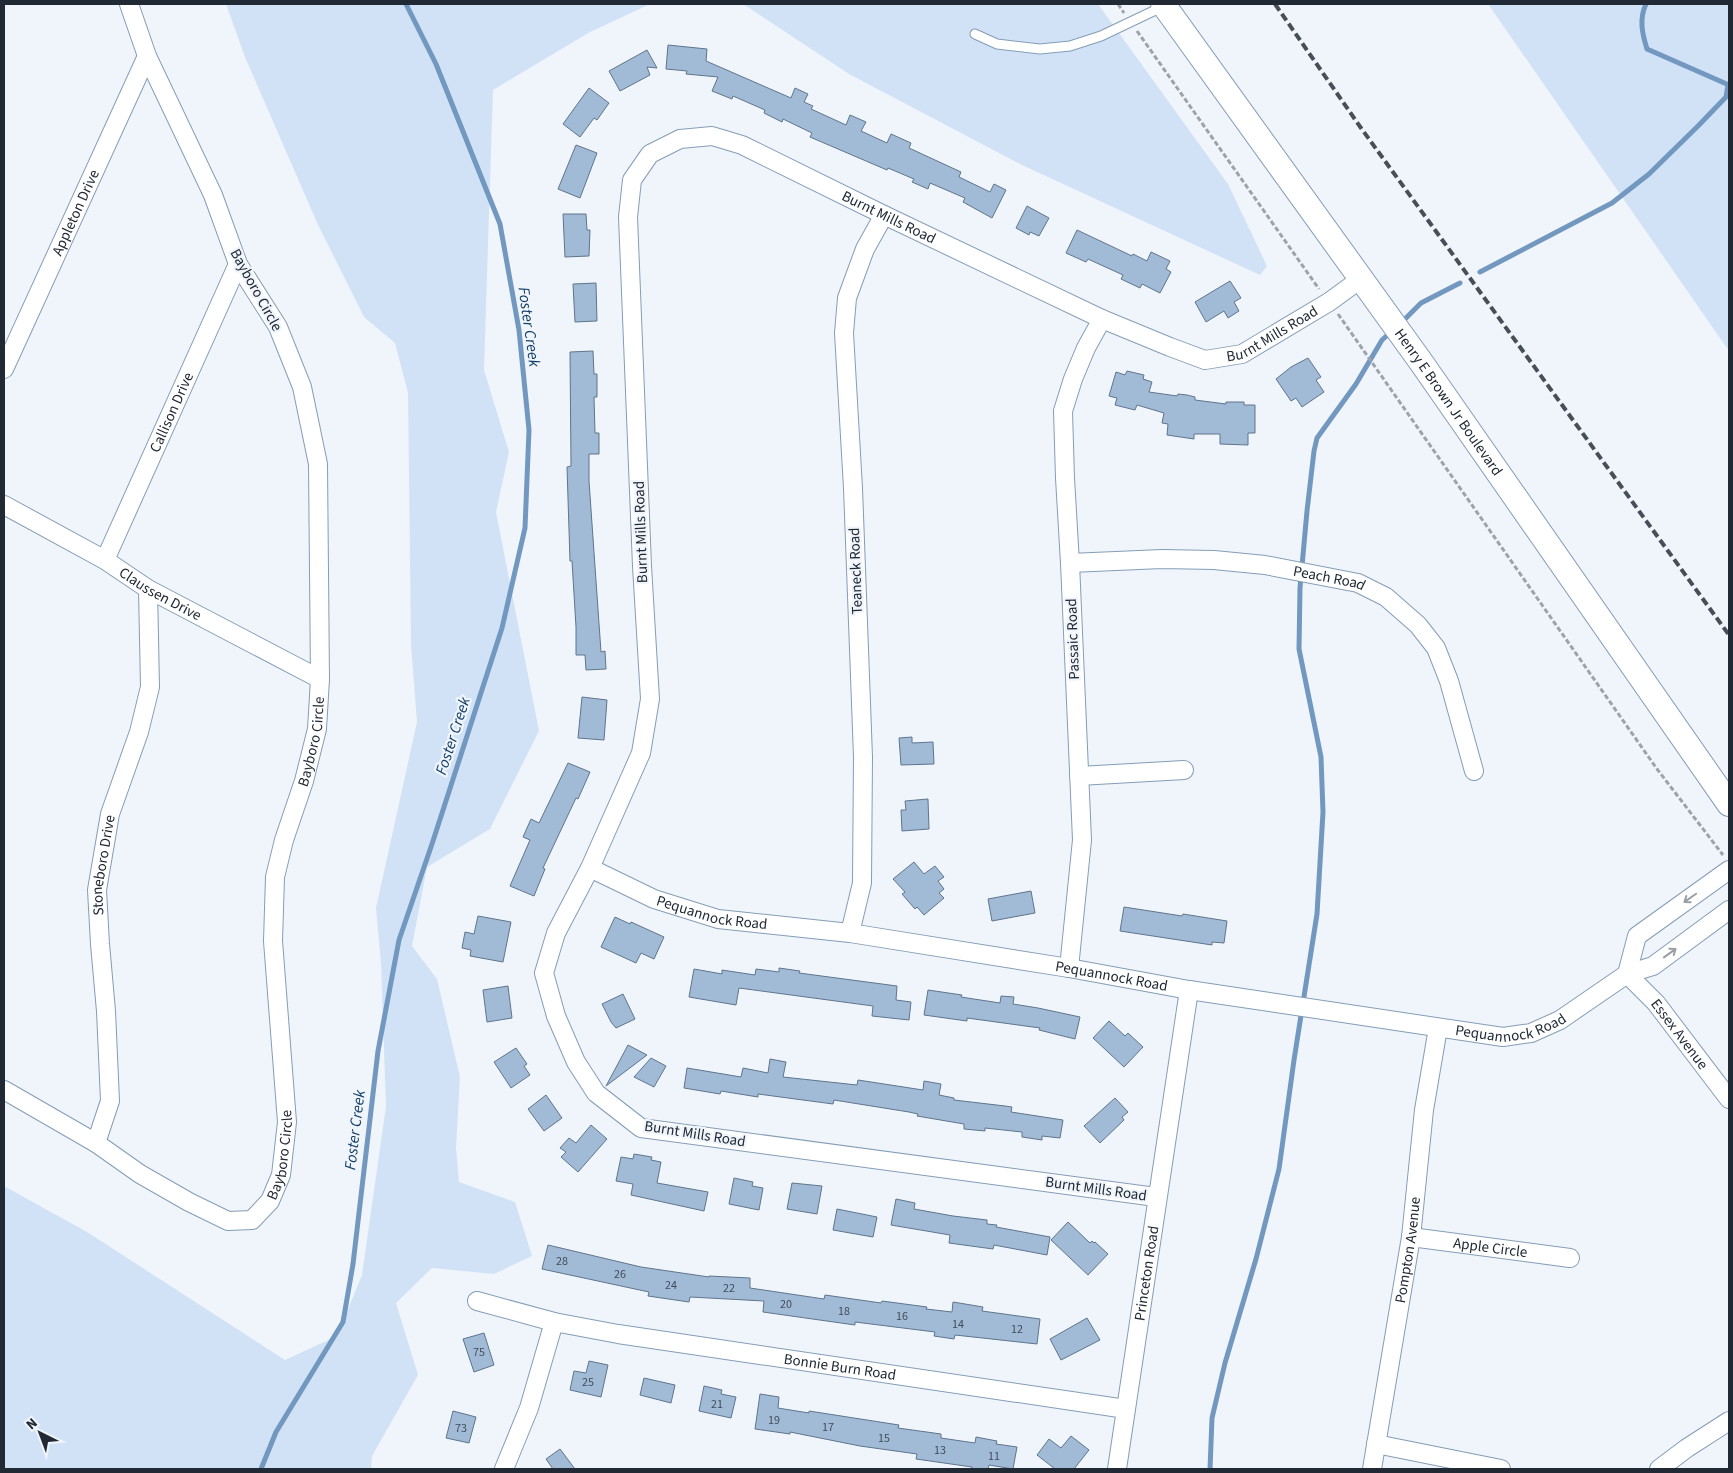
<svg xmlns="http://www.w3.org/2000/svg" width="1733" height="1473" font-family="'Source Sans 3',sans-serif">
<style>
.green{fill:#d1e2f6}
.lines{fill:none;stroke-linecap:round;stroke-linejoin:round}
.stream{stroke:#7298c0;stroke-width:5}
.building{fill:#a1bad5;stroke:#5e758e}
.service-casing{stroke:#849db7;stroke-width:11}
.minor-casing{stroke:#849db7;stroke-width:20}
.secondary-casing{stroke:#849db7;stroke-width:26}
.path{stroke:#9da3ab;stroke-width:3;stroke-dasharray:5 2.5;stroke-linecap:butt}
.service{stroke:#fff;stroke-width:9}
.minor{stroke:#fff;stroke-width:18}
.secondary{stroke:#fff;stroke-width:24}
.rail{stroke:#464e58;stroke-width:4;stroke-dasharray:8 4;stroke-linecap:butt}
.oneway{stroke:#9b9fa4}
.labels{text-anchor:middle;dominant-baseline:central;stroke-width:4.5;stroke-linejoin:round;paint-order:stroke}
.number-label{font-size:12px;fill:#404d5c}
.street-label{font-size:15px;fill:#202934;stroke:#f0f5fb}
.water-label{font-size:16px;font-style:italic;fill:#113d67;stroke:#f0f5fb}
</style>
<rect width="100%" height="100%" fill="#f0f5fb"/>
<!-- green -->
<g class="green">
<polygon points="226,4 650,4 590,32 493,90 484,370 509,452 496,512 539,731 490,829 427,867 412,946 437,979 460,1077 456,1148 459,1182 515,1202 532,1256 494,1274 432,1268 396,1303 418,1375 372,1456 371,1469 4,1469 4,1186 87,1232 285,1360 337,1336 362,1275 386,1106 381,963 376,908 417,722 411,645 408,393 395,343 364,317 318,225 245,57"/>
<polygon points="743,4 1098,4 1228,184 1267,266 1260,275 1022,165 849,74"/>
<polygon points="1488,4 1729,4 1729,351"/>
</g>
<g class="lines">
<!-- stream -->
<g class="stream">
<path d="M1646,4C1639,19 1642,33 1647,49L1729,85"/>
<polyline points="1480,272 1612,203 1649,174 1698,126 1726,97 1728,85"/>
<polyline points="1400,324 1421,303 1460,283"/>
<polyline points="261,1469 276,1432 343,1322 353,1264 378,1051 399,940 432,844 502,628 525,528 529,430 519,330 500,224 436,64 406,4"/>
<polyline points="1210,1469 1212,1418 1225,1363 1256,1259 1279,1169 1294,1060 1317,914 1323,812 1321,757 1299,649 1300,588 1307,511 1314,451 1317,438 1356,384 1382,340 1392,331"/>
</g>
</g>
<!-- building -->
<g class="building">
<polygon points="668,45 707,49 706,61 791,98 795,88 808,94 804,102 813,106 811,109 846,125 850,115 866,122 861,131 887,143 891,134 911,143 909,148 961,172 959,177 990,192 994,184 1006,190 992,218 963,202 965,198 930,183 928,189 912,182 914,179 888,168 887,170 810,137 812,133 783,119 782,122 764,113 765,110 733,96 732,99 712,91 718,77 686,74 687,71 666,69"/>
<polygon points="647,50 657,68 647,67 650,75 620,91 609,71"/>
<polygon points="589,88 609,103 597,120 594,118 580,137 563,124"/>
<polygon points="576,145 597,153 580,198 558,189"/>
<polygon points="1027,206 1049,218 1039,236 1030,232 1029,235 1016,228"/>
<polygon points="563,214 586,214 587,230 590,230 589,256 565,257"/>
<polygon points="1077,230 1132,256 1133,254 1147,261 1151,252 1170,261 1166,269 1171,272 1160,293 1142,284 1140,288 1121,279 1123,275 1088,259 1086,262 1066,253"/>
<polygon points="1230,281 1241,298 1234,302 1239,311 1228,318 1224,311 1206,322 1195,302"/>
<polygon points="596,283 597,321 575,322 573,284"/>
<polygon points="593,351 594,374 597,374 597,397 594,397 595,433 599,433 599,454 589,454 589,481 601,652 605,651 606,669 586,670 585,655 576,655 576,627 572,561 570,561 567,467 571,466 570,352"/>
<polygon points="1308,358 1321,377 1316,380 1324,392 1302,407 1296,398 1291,401 1276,379 1291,367"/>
<polygon points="1127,371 1144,375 1143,379 1152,382 1149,392 1177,396 1178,394 1187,395 1195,397 1195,400 1226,404 1226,402 1244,402 1244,405 1255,405 1255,433 1248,433 1248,445 1220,444 1220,434 1194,434 1194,439 1167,435 1168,424 1162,423 1164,413 1137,405 1135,410 1115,405 1117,398 1109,396 1116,372 1125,375"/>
<polygon points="582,697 607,700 604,740 578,738"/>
<polygon points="912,737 912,743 933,742 934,764 901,765 899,738"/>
<polygon points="568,763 590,772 578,799 576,798 543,868 545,869 534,896 510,886 530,840 523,837 531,819 539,823"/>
<polygon points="928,799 929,829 902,831 901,810 906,810 905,801"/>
<polygon points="914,862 924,874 935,866 944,877 938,881 944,889 939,893 944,898 924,915 917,907 915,909 902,894 905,892 893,879"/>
<polygon points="1031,891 1035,913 992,921 988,899"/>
<polygon points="1124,907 1182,916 1183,914 1227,921 1224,943 1212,942 1212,945 1120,931"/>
<polygon points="478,916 511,922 503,962 470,956 471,950 462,948 465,932 474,934"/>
<polygon points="615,917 630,924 631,922 664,937 654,959 641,953 636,963 601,947"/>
<polygon points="779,968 800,971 799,973 897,986 896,1000 911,1002 909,1020 872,1016 873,1006 739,988 736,1005 689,997 694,969 722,974 722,970 755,975 756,969 779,972"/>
<polygon points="508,986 512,1018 487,1022 483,990"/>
<polygon points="928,990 962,995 961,997 1000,1003 1001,996 1014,997 1013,1004 1038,1008 1080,1017 1075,1039 1039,1030 1040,1028 967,1018 967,1021 924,1015"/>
<polygon points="623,994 635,1019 616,1028 611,1022 602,1004"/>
<polygon points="1109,1021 1125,1036 1128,1033 1143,1047 1124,1067 1093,1038"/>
<polygon points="628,1045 647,1055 606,1086"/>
<polygon points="516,1048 527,1064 524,1066 530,1075 511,1088 494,1062"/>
<polygon points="651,1058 666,1066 654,1087 634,1077"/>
<polygon points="770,1059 786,1062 783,1077 857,1085 858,1080 923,1090 924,1081 941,1084 939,1095 954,1098 954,1100 1005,1106 1012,1107 1011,1112 1063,1120 1060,1138 1042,1136 1042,1140 1022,1137 1022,1132 985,1128 985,1131 964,1129 964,1124 917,1116 918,1114 909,1112 834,1100 833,1104 758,1094 758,1097 721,1091 720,1094 684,1088 687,1068 741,1077 743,1068 768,1073"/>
<polygon points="546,1095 562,1118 544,1131 528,1109"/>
<polygon points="1115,1098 1128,1112 1122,1117 1124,1120 1100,1143 1084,1126"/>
<polygon points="591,1125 607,1139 578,1172 561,1157 566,1152 560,1148 569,1138 576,1143"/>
<polygon points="634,1154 652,1157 651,1160 661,1162 657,1183 708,1192 704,1211 631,1195 633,1184 616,1181 621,1157 633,1159"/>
<polygon points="734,1178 753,1182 752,1186 763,1188 759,1210 729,1204"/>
<polygon points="792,1183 822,1186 817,1214 787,1209"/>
<polygon points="896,1199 915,1203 914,1209 953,1216 987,1220 987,1224 997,1225 996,1227 1050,1237 1047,1255 994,1245 993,1249 949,1243 950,1235 891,1225"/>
<polygon points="837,1209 877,1217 873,1237 833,1230"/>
<polygon points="1068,1222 1090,1243 1092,1241 1094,1243 1095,1242 1108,1254 1088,1275 1051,1240"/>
<polygon points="548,1245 641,1267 709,1277 709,1276 750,1278 750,1288 824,1299 825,1295 881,1303 882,1301 927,1307 926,1309 952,1312 953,1302 983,1307 982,1311 1040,1319 1037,1344 955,1335 954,1339 934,1336 935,1332 855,1322 855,1325 763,1312 764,1301 690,1297 689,1302 648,1296 649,1292 542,1269"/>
<polygon points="1087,1318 1100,1340 1061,1360 1050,1339"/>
<polygon points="484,1333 494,1365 474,1372 463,1339"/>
<polygon points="589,1361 608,1365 601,1397 570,1390 574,1371 586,1373"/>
<polygon points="644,1378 675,1385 671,1403 640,1395"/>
<polygon points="704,1386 722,1390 721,1394 736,1397 731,1418 699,1411"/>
<polygon points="760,1394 779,1397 778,1408 809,1413 809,1411 899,1425 898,1428 941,1434 941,1438 975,1443 976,1437 997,1441 996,1444 1017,1447 1013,1469 989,1465 988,1469 971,1469 972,1467 916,1459 917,1454 860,1446 790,1432 790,1434 755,1429"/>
<polygon points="453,1411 476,1417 469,1443 446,1438"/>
<polygon points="1071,1436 1089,1450 1074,1469 1055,1469 1037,1455 1049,1439 1061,1448"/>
<polygon points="560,1449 575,1469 553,1469 546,1459"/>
</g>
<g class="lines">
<defs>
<polyline id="service" points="975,34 997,44 1040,49 1070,46 1101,36 1164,6"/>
<g id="minor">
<path id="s1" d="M4,369L147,56"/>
<path id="s2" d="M4,505L105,560L148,589L320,679"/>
<path id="s3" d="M105,560L238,264"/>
<path id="s4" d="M1070,563L1162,559L1214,560L1265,565L1358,583L1386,597L1418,625L1436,648L1449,681L1474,771"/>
<polyline points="1079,776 1184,770"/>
<path id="s5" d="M590,868L654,899L718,919L850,933L1069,968L1189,990L1503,1037L1531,1033L1560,1020L1627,974L1653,966L1729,910"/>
<polyline points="850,933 862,883 863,757 853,488 844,333 847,298 865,249 884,215"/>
<polyline points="1069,968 1082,840 1070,563 1065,478 1063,411 1073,379 1086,348 1102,319"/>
<path id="s6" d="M1627,974L1656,1003L1729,1099"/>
<polyline points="1627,974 1637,936 1729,870"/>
<path id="s7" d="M4,1090L96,1143L140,1174L189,1202L228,1221L252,1220L270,1201L281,1175L287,1122L273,941L275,877L284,840L304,781L317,729L320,679L318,464L302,387L278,327L238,264L213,195L147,56L129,4"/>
<path id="s8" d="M96,1143L110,1101L106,1011L100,944L97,890L110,814L139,732L150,687L148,589"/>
<path id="s9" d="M1156,1197L641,1128L596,1093L576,1062L556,1016L544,973L556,933L590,868L641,753L650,699L642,566L628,217L632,180L650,154L680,139L712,136L742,145L884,215L1102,319L1170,347L1205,360L1242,354L1329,302L1362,278"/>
<path id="s10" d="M1411,1237L1570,1258"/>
<polyline points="477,1301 554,1322"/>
<polyline points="1376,1444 1501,1469"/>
<path id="s11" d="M504,1469L529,1408L554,1322L618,1334L1126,1409"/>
<path id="s12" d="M1117,1469L1189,990"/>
<path id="s13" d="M1372,1469L1411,1237L1424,1110L1438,1028"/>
<polyline points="1659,1469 1687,1448 1729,1421"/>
</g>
<g id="secondary">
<path id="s14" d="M1163,4L1421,362L1729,804"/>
</g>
</defs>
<!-- service casing -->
<use href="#service" class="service-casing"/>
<!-- minor casing -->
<use href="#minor" class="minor-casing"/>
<!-- secondary casing -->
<use href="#secondary" class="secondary-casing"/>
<!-- path -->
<g class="path">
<polyline points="1118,4 1124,13"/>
<polyline points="1137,31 1319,289"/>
<polyline points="1338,314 1657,769 1723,855"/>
</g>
<!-- service -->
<use href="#service" class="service"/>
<!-- minor -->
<use href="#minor" class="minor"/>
<!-- secondary -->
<use href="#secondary" class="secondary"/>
<!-- rail -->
<polyline class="rail" points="1275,4 1361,128 1729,635"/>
</g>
<!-- one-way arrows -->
<defs><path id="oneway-shaft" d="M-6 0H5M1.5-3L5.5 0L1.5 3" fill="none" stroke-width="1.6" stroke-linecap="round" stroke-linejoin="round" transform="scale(1.25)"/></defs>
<g class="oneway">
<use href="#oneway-shaft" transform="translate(1690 898) rotate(145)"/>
<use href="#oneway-shaft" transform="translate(1670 953) rotate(-36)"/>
</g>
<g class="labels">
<!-- number labels -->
<g class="number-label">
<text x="562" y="1261">28</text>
<text x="620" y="1274">26</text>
<text x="671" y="1285">24</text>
<text x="729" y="1288">22</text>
<text x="786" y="1304">20</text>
<text x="844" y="1311">18</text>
<text x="902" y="1316">16</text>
<text x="958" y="1324">14</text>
<text x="1017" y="1329">12</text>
<text x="479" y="1352">75</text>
<text x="588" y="1382">25</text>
<text x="717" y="1404">21</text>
<text x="774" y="1420">19</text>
<text x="828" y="1427">17</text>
<text x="461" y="1428">73</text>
<text x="884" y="1438">15</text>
<text x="940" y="1450">13</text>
<text x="994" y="1456">11</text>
</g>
<!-- street labels -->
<g class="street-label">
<text stroke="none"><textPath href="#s1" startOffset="172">Appleton Drive</textPath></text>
<text stroke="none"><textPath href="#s9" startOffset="1816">Burnt Mills Road</textPath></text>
<text transform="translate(256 290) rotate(61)">Bayboro Circle</text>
<text stroke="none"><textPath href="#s9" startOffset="2236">Burnt Mills Road</textPath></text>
<text stroke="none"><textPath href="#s14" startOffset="490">Henry E Brown Jr Boulevard</textPath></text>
<text stroke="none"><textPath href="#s3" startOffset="162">Callison Drive</textPath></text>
<text transform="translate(641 532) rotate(-92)">Burnt Mills Road</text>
<text transform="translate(856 571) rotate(-92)">Teaneck Road</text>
<text stroke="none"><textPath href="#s4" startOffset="261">Peach Road</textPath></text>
<text stroke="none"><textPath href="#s2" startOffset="180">Claussen Drive</textPath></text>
<text transform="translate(1073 639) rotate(-92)">Passaic Road</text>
<text stroke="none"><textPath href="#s7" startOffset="778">Bayboro Circle</textPath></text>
<text stroke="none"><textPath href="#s8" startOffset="281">Stoneboro Drive</textPath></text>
<text stroke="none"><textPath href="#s5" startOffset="131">Pequannock Road</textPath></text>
<text stroke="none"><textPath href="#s5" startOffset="536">Pequannock Road</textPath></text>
<text stroke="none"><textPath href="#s5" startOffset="941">Pequannock Road</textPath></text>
<text stroke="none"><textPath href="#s6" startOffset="80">Essex Avenue</textPath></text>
<text transform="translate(695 1134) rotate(9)">Burnt Mills Road</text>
<text stroke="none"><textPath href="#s7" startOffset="358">Bayboro Circle</textPath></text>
<text transform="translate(1096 1189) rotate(8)">Burnt Mills Road</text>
<text stroke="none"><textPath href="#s10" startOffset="80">Apple Circle</textPath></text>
<text stroke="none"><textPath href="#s13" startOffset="222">Pompton Avenue</textPath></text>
<text stroke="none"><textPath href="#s12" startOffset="198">Princeton Road</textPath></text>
<text stroke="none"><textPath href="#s11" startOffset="445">Bonnie Burn Road</textPath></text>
</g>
<!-- water labels -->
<g class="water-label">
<text transform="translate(529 327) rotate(82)">Foster Creek</text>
<text transform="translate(453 736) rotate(-72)">Foster Creek</text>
<text transform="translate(355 1130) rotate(-83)">Foster Creek</text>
</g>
</g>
<!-- border -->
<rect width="1733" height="1473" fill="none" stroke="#202934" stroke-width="10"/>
<!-- north arrow -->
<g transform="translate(40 1433) rotate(318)" stroke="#f0f5fb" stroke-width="4" paint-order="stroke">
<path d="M0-4L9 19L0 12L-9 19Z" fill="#202934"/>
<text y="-8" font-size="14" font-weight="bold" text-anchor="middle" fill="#202934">N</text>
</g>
</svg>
